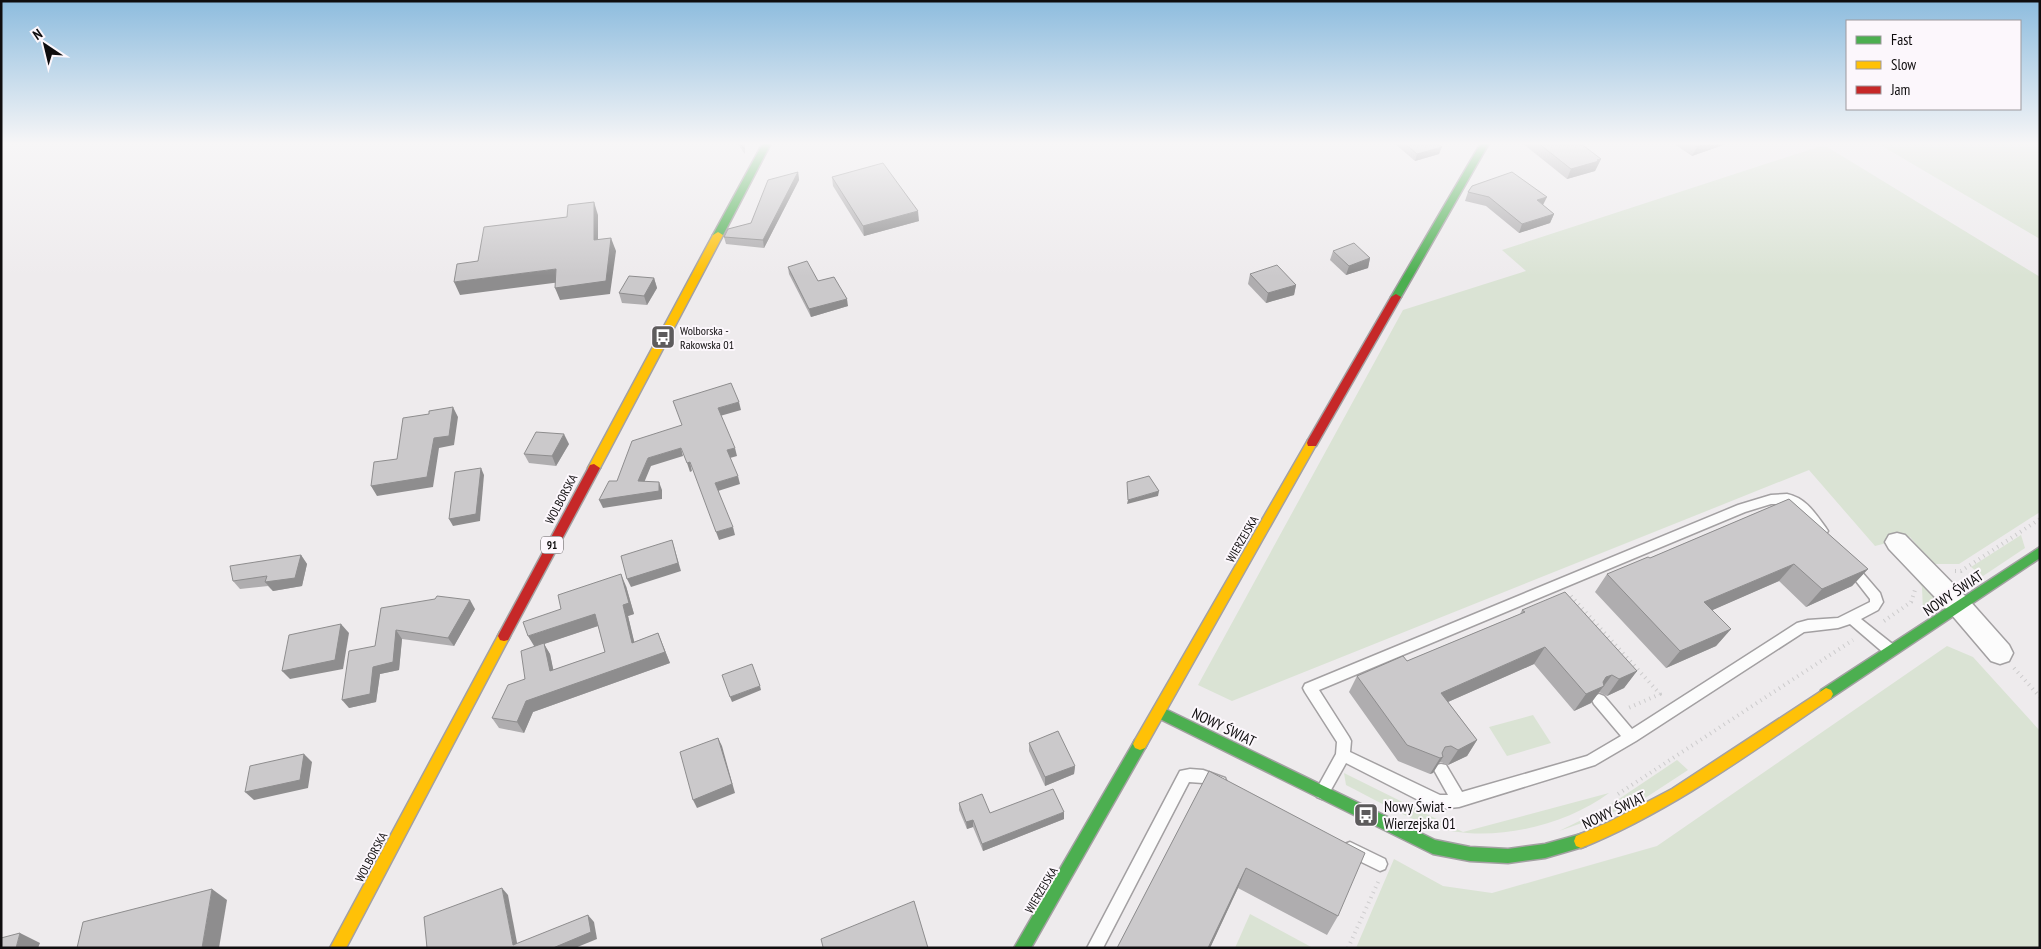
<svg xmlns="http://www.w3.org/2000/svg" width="2041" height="949" font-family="'PT Sans Narrow',sans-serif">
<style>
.green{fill:#dae3d4}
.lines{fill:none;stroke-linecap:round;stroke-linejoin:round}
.lane-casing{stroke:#a3a0a2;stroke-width:3}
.street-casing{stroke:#a3a0a2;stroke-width:3}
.fast-casing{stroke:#a3a0a2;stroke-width:3}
.slow-casing{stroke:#a3a0a2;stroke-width:3}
.jam-casing{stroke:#a3a0a2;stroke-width:3}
.path{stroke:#cdcccd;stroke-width:4;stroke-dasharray:1 4.5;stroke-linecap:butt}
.lane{fill:#fcfcfc;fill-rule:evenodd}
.street{fill:#fcfcfc;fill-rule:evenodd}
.fast{fill:#4caf50;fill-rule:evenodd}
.slow{fill:#ffc107;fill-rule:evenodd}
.jam{fill:#c62828;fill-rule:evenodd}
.wall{fill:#afadaf;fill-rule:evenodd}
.shaded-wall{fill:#8e8d8e}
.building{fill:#cbc9cb;stroke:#8e8d8e}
.labels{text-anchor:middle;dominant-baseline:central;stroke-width:4;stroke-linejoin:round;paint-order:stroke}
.shield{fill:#fcf7fc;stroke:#565355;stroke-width:1}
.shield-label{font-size:11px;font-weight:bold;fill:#0f0d0e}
.poi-label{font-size:12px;fill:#0f0d0e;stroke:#fcf7fc;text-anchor:start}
.street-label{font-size:12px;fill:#0f0d0e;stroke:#fcf7fc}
.near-street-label{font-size:15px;fill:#0f0d0e;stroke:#fcf7fc}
.near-poi-label{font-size:15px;fill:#0f0d0e;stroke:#fcf7fc;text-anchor:start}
</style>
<rect width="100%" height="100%" fill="#eeebed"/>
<!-- green -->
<g class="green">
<polygon points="1877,143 2040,143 2040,239"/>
<polygon points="1824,145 2040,277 2040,512 1959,564 1932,564 1910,537 1875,546 1809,470 1232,701 1198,685 1403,310 1526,271 1502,250"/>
<polygon points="2021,535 2025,548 1983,576 1971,567"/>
<polygon points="1911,572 1936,597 1935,607 1926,614 1923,611 1922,587"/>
<polygon points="1947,646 1973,657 2040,731 2040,948 1356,948 1394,859 1443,886 1492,893 1657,846"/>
<polygon points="1533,715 1551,743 1507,756 1489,727"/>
<polygon points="1677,760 1688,770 1636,804 1559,831 1604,809"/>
<path d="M1344,773L1463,832L1609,793C1562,828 1484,845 1428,825C1399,814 1372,798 1346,785Z"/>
<polygon points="1250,914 1313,948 1235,948"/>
</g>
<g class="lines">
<defs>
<g id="lane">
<path d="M1787,494C1806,498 1815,513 1826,528L1828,531L1826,534H1818L1801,513L1791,504H1771L1745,512L1319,690L1349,737L1351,741L1350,752L1440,795H1448L1434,770L1436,765L1441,764L1446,765L1462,792L1587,756L1621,736L1594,704L1592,700L1594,696L1599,694L1604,696L1632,729L1797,623L1808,620L1838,618L1870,602V599L1845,567L1847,564L1851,562L1855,564L1880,593L1883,602L1878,610L1861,619L1895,646L1896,650L1895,654L1890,655L1885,654L1850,624L1838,628L1804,632L1636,741L1595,765L1459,807L1440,809L1428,805L1346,763L1327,797L1322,799L1317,797L1315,792L1336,754L1337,742L1305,692L1303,688L1305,684L1738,505L1771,495Z"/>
<polygon points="1190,769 1203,770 1225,778 1227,783 1225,788 1220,789 1203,783 1189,782 1103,948 1087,948 1180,771"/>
<polygon points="1350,842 1385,859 1387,864 1385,869 1380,871 1345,854 1343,849 1345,844"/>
</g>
<polygon id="street" points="1897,533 1905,535 1969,600 2009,645 2013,653 2009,661 2000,664 1991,661 1951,614 1889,549 1885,542 1889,535"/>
<g id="fast">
<polygon points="763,143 771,143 723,235 718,238 715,237 713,235"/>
<polygon points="1481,143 1489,143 1401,297 1399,299 1393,299 1391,297"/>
<polygon points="2040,547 2040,558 1831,698 1826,700 1821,698 1819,694 1821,690"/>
<polygon points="1159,706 1435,840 1470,847 1508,849 1545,844 1581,834 1586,836 1588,841 1586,846 1545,858 1508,863 1470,861 1433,854 1154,716 1152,712 1154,708"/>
<polygon points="1140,738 1145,740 1147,744 1145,748 1031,948 1014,948 1135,740"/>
</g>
<g id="slow">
<polygon points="718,232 723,235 600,468 594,472 590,471 588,468 713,235"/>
<polygon points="1312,439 1317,443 1145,748 1140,750 1135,748 1133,744 1135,740 1308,440"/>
<polygon points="504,631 508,632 510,636 508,640 346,948 330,948 500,632"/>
<path d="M1826,688L1831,690L1833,694L1831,698C1750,753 1672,811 1581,848L1576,846L1574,841L1576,836L1609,822L1672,789Z"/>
</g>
<g id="jam">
<polygon points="1396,294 1401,297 1316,446 1308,446 1307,443 1308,440 1391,297"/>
<polygon points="594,464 600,468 508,640 504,641 500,640 498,636 500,632 590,465"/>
</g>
</defs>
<!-- lane casing -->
<use href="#lane" class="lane-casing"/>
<!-- street casing -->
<use href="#street" class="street-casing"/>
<!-- fast casing -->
<use href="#fast" class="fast-casing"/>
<!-- slow casing -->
<use href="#slow" class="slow-casing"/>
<!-- jam casing -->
<use href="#jam" class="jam-casing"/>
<!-- path -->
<g class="path">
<polyline points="1955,571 1961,571 2040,519"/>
<polyline points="1571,596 1660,694 1626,709"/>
<polyline points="1884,621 1911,602 1915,590"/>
<polyline points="2014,668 2040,697"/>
<polyline points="1618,794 1853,640"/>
<polyline points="1348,948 1379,880"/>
</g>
<!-- lane -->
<use href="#lane" class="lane"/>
<!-- street -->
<use href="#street" class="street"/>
<!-- fast -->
<use href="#fast" class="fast"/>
<!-- slow -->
<use href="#slow" class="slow"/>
<!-- jam -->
<use href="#jam" class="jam"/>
</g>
<!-- wall -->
<g class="wall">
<polygon points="737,143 745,143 745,154"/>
<polygon points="1394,143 1437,143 1439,154 1415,161"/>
<polygon points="1522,143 1580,143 1601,159 1595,171 1567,179"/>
<polygon points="1673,143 1724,143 1723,145 1692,156"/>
<polygon points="798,172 799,180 764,248 726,244 724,237 751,223"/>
<polygon points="832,177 919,221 864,236 833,186"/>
<polygon points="1468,192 1543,205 1554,214 1550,223 1519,233 1486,206 1465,201"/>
<polygon points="1333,251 1370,258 1368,268 1346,275 1330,260"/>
<polygon points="788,267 818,281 848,306 811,317 789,274"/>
<polygon points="1250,274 1296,285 1294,295 1266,303 1248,284"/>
<polygon points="654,278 657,288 647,305 622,303 619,293"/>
<polygon points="569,444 556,466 529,463 524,454"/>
<polygon points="1789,499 1868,569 1852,586 1806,607 1779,581 1712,610 1731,629 1716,646 1666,668 1595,592 1607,574 1650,558"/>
<polygon points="301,555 307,564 302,586 273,591 268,586 240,589 233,581"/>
<path d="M626,586L634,614L628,616L634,642L658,633L670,663L533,712L524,733L499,728L492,718L525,679L534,646L561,609ZM598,626L605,652L553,670L550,654L544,644Z"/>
<polygon points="381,608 475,609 454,646 402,639 399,670 380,674 376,702 349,708 375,646"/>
<polygon points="1522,610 1637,671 1624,688 1607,696 1599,692 1591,703 1574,711 1534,664 1448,702 1477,740 1467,756 1448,765 1441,762 1439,762 1433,773 1430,774 1398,761 1349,692 1357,676 1407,661 1520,614"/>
<polygon points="1029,743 1075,766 1074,774 1045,786 1029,751"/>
<polygon points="1209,771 1338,916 1327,935 1238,888 1210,948 1117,948"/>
<polygon points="959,803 990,813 1064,819 983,851 973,827 967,829 959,810"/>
</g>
<!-- shaded-wall -->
<g class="shaded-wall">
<polygon points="1707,143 1724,143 1723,145 1692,156 1697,147"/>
<polygon points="1442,147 1439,154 1415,161 1417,154"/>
<polygon points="1601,159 1595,171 1567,179 1571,169"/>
<polygon points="798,172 799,180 764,248 763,240"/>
<polygon points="1547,197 1543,205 1537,200"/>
<polygon points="594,202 598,215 598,253 594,240"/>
<polygon points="918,211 919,221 864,236 863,226"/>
<polygon points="1554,214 1550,223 1519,233 1522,224"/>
<polygon points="611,238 616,251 610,294 560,300 555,288"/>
<polygon points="1370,258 1368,268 1346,275 1349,266"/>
<polygon points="556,269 561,282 460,295 454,282"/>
<polygon points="654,278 657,288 647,305 644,296"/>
<polygon points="1296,285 1294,295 1266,303 1268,293"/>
<polygon points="847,299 848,306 811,317 809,309"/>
<polygon points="739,402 741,410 720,416 718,408"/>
<polygon points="453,407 458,417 454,445 439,448 433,487 377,496 371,486 434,438"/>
<polygon points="564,434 569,444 556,466 552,456"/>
<polygon points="681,448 683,456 651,466 641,490 638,481 648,458"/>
<polygon points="735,448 737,456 730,458 727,450"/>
<polygon points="690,462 692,471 690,472 687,463"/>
<polygon points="481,468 484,475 480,521 453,526 449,519"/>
<polygon points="738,476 740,484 718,491 715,483"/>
<polygon points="659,482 662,490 662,499 603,508 599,500"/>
<polygon points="1159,491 1158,496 1127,504 1128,500"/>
<polygon points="733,527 735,535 719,540 716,532"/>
<polygon points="672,540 681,571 631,587 627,579"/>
<polygon points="301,555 307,564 302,586 273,591 265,582"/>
<polygon points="1794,564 1779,581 1690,620 1704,602"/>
<polygon points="1868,569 1852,586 1806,607 1822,589"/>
<polygon points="621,574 626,586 634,614 628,616 637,653 632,643 623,605"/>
<polygon points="470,600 475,609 454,646 448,638"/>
<polygon points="595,614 601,625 544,644 550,654 556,682 528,636"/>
<polygon points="341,624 349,633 343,669 290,679 282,671"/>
<polygon points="1731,629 1716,646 1666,668 1680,651"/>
<polygon points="396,630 402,639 399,670 380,674 376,702 349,708 342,700 373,667"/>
<polygon points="658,633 670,663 533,712 524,733 517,722 526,701"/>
<polygon points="1545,647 1534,664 1432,709 1441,693"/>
<polygon points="1637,671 1624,688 1607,696 1619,679"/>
<polygon points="1612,675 1591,703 1574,711 1586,694 1606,677"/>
<polygon points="760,686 761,690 732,702 730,697"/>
<polygon points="718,738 722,746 735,793 697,808 693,800"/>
<polygon points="1477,740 1467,756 1448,765 1458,750"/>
<polygon points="304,754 312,762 308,788 254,800 245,792"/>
<polygon points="1443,757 1433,773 1430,774 1440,758"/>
<polygon points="1075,766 1074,774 1045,786 1045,777"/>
<polygon points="1064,812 1064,819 983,851 982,844"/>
<polygon points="973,820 973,827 967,829 966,822"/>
<polygon points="1246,868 1238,888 1210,948 1208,948"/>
<polygon points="502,888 508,895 518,948 513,945"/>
<polygon points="212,889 227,900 219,948 202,948"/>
<polygon points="588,915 594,922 597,939 575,948 553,948"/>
<polygon points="20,933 40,943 38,948 16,948"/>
</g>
<!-- building -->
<g class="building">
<polygon points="740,143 744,143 744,149"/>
<polygon points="1404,143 1437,143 1442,147 1417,154"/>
<polygon points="1538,143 1580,143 1601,159 1597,160 1599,161 1571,169"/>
<polygon points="1691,143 1707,143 1697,147"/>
<polygon points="883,163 918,211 863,226 832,177"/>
<polygon points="798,172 763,240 724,237 728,229 751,223 768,180"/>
<polygon points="1512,172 1547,197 1537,200 1554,214 1522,224 1489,197 1468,192 1472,186"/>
<polygon points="594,202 594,240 611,238 606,281 555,288 556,269 454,282 457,264 478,261 484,227 567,217 568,205"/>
<polygon points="1354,243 1370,258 1349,266 1333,251"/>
<polygon points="807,261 818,281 834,277 847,299 809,309 788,267"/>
<polygon points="1277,265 1296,285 1268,293 1250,274"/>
<polygon points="629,276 654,278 644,296 619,293"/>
<polygon points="731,383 739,402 718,408 735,448 727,450 738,476 715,483 733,527 716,532 690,462 687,463 681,448 648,458 638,481 659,482 659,491 599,500 609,481 617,481 632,441 682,425 673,401"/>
<polygon points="453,407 449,436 434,438 427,477 371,486 374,462 397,459 403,418 429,414 429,411"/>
<polygon points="536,432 564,434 552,456 524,454"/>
<polygon points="481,468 476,514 449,519 455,472"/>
<polygon points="1149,476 1159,491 1128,500 1127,482"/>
<polygon points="1789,499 1868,569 1822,589 1794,564 1704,602 1731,629 1680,651 1607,574 1648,557 1650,558"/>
<polygon points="672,540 678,563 627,579 621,556"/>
<polygon points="301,555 295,578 265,582 267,576 233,581 230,566"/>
<polygon points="621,574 629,603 623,605 632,643 658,633 665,652 526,701 517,722 492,718 508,685 525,679 521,651 544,643 550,671 605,652 595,614 528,636 523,622 561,609 558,595"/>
<polygon points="1565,592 1637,671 1619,679 1612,675 1606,677 1603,682 1604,686 1586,694 1545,647 1441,693 1477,740 1458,750 1451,746 1445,747 1442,753 1443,757 1440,758 1407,745 1357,676 1403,656 1407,661 1525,612 1522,610"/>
<polygon points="437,596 470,600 448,638 396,630 393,662 373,667 370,694 342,700 349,651 375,646 381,608 435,599"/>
<polygon points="341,624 335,660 282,671 289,635"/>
<polygon points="752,664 760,686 730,697 722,675"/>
<polygon points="1058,731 1075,766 1045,777 1029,743"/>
<polygon points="718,738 732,784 693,800 680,752"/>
<polygon points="304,754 300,780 245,792 250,766"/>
<polygon points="1209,771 1365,853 1338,916 1246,868 1208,948 1117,948"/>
<polygon points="1053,789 1064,812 982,844 973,820 966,822 959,803 982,794 990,813"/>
<polygon points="502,888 513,945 588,915 591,932 553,948 427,948 424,917"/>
<polygon points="212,889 202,948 77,948 83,922"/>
<polygon points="914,901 928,948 822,948 823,947 821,939"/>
<polygon points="20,933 16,948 1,948 1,938"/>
</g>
<!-- sky -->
<linearGradient id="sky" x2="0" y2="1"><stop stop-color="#8dbcde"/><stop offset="0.52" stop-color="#f7f6f7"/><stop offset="1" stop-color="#f7f6f7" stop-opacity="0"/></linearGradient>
<rect width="2041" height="276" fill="url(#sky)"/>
<!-- icons -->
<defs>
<symbol id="bus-square" viewBox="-11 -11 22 22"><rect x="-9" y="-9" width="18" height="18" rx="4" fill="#5d5b5c" stroke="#fcf7fc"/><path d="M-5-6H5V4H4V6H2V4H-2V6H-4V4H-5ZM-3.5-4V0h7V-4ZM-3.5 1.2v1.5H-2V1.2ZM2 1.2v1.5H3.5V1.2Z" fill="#fff"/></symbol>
</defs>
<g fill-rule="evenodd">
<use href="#bus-square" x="649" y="323" width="28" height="28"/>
<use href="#bus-square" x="1352" y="801" width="28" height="28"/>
</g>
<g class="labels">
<!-- shield labels -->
<rect class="shield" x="541" y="536.5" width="22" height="17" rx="4"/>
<g class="shield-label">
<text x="552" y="545">91</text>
</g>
<!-- poi labels -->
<g class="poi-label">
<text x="680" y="330">Wolborska -<tspan x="680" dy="14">Rakowska 01</tspan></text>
</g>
<!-- street labels -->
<g class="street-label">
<text transform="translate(561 499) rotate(-62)">WOLBORSKA</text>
<text transform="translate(1242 539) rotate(-60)">WIERZEJSKA</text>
<text transform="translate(371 857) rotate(-62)">WOLBORSKA</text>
<text transform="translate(1041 890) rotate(-59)">WIERZEJSKA</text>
</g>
<!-- near-street labels -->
<g class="near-street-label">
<text transform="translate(1953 593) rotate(-34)">NOWY ŚWIAT</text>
<text transform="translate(1224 727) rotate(26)">NOWY ŚWIAT</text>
<text transform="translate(1614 810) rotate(-25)">NOWY ŚWIAT</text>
</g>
<!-- near-poi labels -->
<g class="near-poi-label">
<text x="1384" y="806">Nowy Świat -<tspan x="1384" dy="17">Wierzejska 01</tspan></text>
</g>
</g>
<!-- border -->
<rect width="2041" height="949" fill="none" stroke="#0f0d0e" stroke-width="5"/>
<!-- legend -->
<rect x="1846" y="20" width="175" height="90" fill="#fcf7fc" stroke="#9d999d"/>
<rect x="1856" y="36" width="25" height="8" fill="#4caf50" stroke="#9d999d"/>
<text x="1891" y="45" font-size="15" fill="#0f0d0e">Fast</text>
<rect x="1856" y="61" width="25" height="8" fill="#ffc107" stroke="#9d999d"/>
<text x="1891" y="70" font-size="15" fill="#0f0d0e">Slow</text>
<rect x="1856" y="86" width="25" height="8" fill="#c62828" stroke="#9d999d"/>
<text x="1891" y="95" font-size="15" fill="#0f0d0e">Jam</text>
<!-- north arrow -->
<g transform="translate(45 45) rotate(325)" stroke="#fcf7fc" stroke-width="4" paint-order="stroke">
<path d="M0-4L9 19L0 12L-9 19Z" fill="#0f0d0e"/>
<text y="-8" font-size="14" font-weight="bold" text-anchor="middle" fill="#0f0d0e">N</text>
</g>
</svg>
